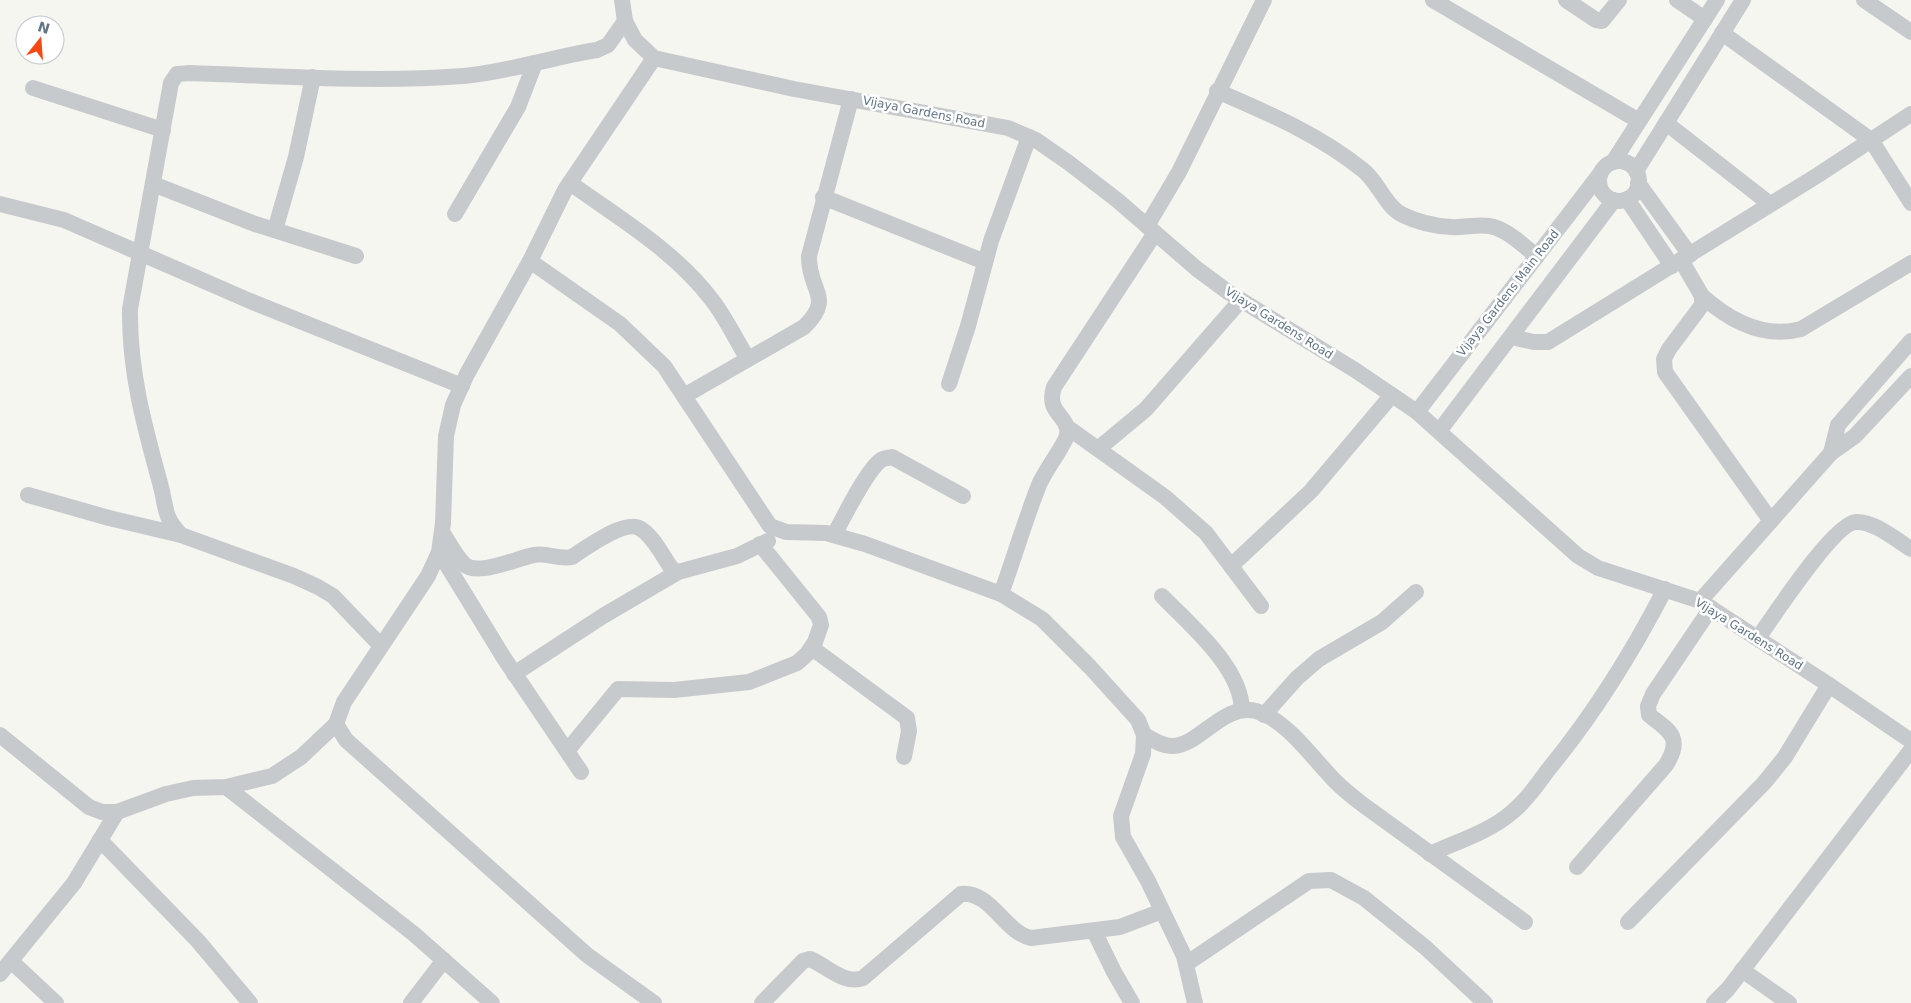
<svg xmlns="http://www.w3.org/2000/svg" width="1911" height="1003" font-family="'DejaVu Sans',sans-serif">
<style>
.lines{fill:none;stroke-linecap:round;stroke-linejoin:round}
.street{stroke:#c7cacd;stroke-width:16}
.labels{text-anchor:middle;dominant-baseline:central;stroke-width:5;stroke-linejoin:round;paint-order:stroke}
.street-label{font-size:12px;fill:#617585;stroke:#fff}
</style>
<rect width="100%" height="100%" fill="#f6f6f1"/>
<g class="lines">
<!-- street -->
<g class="street">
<polyline points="622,0 625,21 635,40 654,58 794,89 1008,128 1036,140 1069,163 1117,200 1197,269 1228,292 1355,370 1417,412 1578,556 1598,568 1700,601 1829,685 1911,741"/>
<polyline points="1433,0 1639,121"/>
<polyline points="1566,0 1596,20 1602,21 1619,0"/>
<polyline points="1677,0 1705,19"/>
<polyline points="1864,0 1911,32"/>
<polyline points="1722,33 1871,140 1911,203"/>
<polyline points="654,58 565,190 530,261 467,374 453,405 446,436 443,523 439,552 428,576 344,702 336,724 346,740 587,955 654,1003"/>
<polyline points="33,88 163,130"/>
<path d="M1217,91C1270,114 1318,134 1363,170C1379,183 1385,206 1403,215C1417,222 1435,226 1451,227C1463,228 1477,224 1489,226C1506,228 1523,246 1537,256"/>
<polyline points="1666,123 1770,204"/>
<circle cx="1619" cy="181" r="20"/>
<polyline points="1613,162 1717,0"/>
<polyline points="1636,171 1743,0"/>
<path d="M570,183C619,218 675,251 712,300C726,318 736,340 748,359"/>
<polyline points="1638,183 1690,255"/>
<polyline points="153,184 255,224 356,256"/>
<polyline points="823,197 985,262"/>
<polyline points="1627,199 1672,266"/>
<polyline points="0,204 64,220 250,301 462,386"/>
<polyline points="455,214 518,107 535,63"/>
<polyline points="1147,226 1179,172 1264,0"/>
<polyline points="275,230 296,157 313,77"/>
<polyline points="1681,260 1702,296 1702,305 1669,349 1664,359 1665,372 1771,521"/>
<polyline points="530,261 620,324 664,366 770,526 786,532 826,533 865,544 1001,594 1042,619 1090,667 1138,720 1144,735 1143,754 1121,816 1123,837 1148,881 1184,956 1195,1003"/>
<path d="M1702,296C1729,320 1764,339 1801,329L1911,263"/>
<polyline points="1511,337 1534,342 1548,342 1818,175 1911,114"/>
<polyline points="949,384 968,326 991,241 1029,137"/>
<path d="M684,396L804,327C835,297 808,291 809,256L851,99"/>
<polyline points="1417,412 1600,174"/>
<polyline points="1067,427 1165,497 1206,533 1261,606"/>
<polyline points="1440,430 1614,200"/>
<polyline points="1098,449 1146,409 1241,300"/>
<polyline points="1831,453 1838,425 1911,341"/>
<polyline points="28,495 109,518 181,535"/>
<path d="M442,532C449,542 455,555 464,564C477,577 517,558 534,555C547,552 558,560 572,557C586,548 626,518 641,529C654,537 663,557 672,569L678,572L737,556L768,541"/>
<path d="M834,535C844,517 866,471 881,460C884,458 888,458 892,457L963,496"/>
<polyline points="439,552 504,658 581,772"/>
<polyline points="1231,566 1311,491 1392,395"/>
<path d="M1001,594C1014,558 1025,520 1039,485C1044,472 1066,443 1067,435C1070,415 1045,414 1054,387L1155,233"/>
<path d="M1162,596C1191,626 1241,667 1242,710"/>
<polyline points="1700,601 1831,453 1855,436 1911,376"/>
<path d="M1758,638C1773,617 1834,523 1856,522C1874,521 1896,540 1911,549"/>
<path d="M381,646L333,596L318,587L294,576L181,535C162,515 167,507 160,483C144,425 129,370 130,309L171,83L177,74L190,73C281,76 373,83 463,76C509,72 552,57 597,50L608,45L625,21"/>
<polyline points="812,648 907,718 909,731 904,757"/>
<polyline points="514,674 603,616 678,572"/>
<polyline points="1264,715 1297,678 1319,659 1382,622 1416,592"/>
<polyline points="0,735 89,807 102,812 117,812 166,794 193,788 226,787 272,776 301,757 336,724"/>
<path d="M1144,735C1152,739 1163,747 1173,746C1200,745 1223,703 1256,711C1286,719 1314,760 1336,782C1344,790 1353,797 1362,804L1525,922"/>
<polyline points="567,751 618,689 674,690 749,682 797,663 807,654 815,642 821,625 819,617 760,544"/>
<polyline points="226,787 414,934 492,1003"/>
<polyline points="100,840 198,941 250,1003"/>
<path d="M1430,854C1456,842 1489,832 1511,813C1526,801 1537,785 1548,770C1594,714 1632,653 1665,589"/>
<path d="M1577,867L1666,765C1683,738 1670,731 1649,715L1648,706L1653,694L1711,608"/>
<polyline points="1628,922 1764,783 1785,757 1829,685"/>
<polyline points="1094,931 1114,972 1132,1003"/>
<polyline points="11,961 56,1003"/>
<polyline points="1186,964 1309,881 1331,880 1364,898 1426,948 1485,1003"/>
<polyline points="1742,970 1789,1003"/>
<polyline points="0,974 74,883 117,812"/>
<polyline points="411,1003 444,960"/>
<path d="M762,1003L803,961L810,959C827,966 844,985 863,978L961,894C991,891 1004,932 1031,938L1120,927L1162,911"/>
<polyline points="1714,1003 1728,989 1911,750"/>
</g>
</g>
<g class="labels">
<!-- street labels -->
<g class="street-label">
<text transform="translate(924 112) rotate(11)">Vijaya Gardens Road</text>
<text transform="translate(1508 293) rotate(-52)">Vijaya Gardens Main Road</text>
<text transform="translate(1279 323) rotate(32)">Vijaya Gardens Road</text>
<text transform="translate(1749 634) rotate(32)">Vijaya Gardens Road</text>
</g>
</g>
<!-- north arrow -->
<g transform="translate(40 40) rotate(17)"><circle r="24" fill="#ffffff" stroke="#c0c8ce"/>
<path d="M0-4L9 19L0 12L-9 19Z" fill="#f44a12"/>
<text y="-8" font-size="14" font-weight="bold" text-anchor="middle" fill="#617585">N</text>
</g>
</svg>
